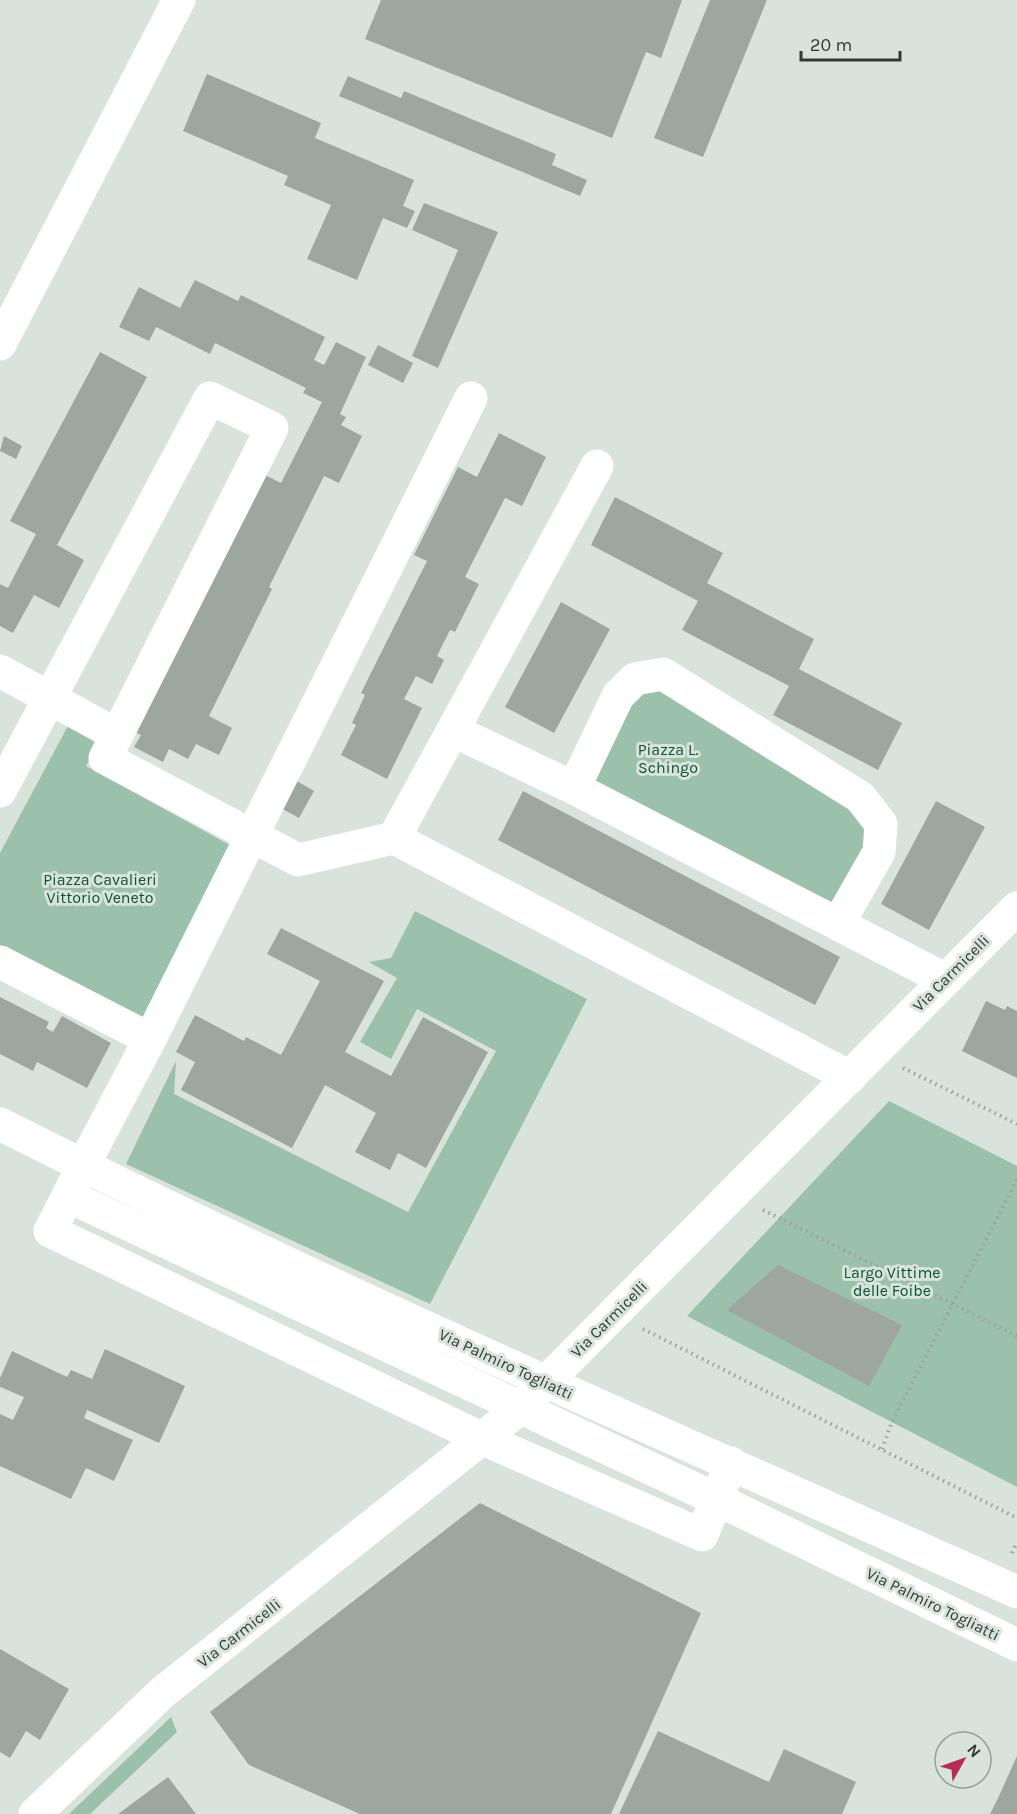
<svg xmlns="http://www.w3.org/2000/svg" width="1017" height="1814" font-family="Karla,sans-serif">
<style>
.green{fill:#9bc1aa}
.building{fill:#9da7a0}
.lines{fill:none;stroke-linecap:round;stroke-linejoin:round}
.path{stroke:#99a19c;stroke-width:4;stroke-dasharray:1.5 4.5;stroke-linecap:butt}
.minor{stroke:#fff;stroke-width:33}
.tertiary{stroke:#fff;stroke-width:33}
.secondary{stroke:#fff;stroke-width:33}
.labels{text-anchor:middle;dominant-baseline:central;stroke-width:6;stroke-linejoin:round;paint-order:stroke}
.park-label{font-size:16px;fill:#0b5534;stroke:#d8e3dc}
.street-label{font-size:16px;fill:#343835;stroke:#d8e3dc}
</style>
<rect width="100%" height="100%" fill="#d8e3dc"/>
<!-- green -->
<g class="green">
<polygon points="663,674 881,824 838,924 574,788 618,696"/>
<polygon points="70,722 101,739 86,766 237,849 144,1025 0,948 0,853"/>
<polygon points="415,911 587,999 430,1304 126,1164 176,1061 174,1094 408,1212 496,1051 417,1009 391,1059 360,1042 397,978 369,962 391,958"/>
<polygon points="889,1101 1017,1166 1017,1487 687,1316"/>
<polygon points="171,1717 177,1732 90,1814 69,1814"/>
</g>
<!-- building -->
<g class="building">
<polygon points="381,0 682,0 661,58 646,52 612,138 365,39"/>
<polygon points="710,0 767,0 703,157 654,138"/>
<polygon points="207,74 321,123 315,138 414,180 403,206 415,211 407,228 383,218 357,280 307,259 331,205 284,185 288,176 183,131"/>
<polygon points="348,76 401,98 404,91 556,154 552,165 587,180 580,196 339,96"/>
<polygon points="424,203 498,232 438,368 412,356 458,250 412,230"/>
<polygon points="195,280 238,301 241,295 325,337 314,360 324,365 336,342 366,357 340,414 346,417 341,425 362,436 339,483 324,476 269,587 272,589 209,716 232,728 219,755 196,744 188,759 169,749 163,762 134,747 141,735 135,732 259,472 281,483 322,402 303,393 306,388 215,343 210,354 156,327 149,341 119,327 139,287 180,308"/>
<polygon points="378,345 413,363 403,383 368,365"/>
<polygon points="100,352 147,377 57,545 84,560 59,608 34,595 13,633 0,626 0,584 8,588 36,534 10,521"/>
<polygon points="499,433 546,457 522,506 505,498 465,577 479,584 455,632 450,630 437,656 444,660 432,684 416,676 404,699 422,708 387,779 341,755 356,725 352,723 365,695 361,693 427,561 414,555 458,467 477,477"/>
<polygon points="4,436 22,446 16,459 0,451"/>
<polygon points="615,497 723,553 707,583 814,639 799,669 902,723 878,770 773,715 789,686 682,630 698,601 591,545"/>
<polygon points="561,602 610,629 554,733 505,707"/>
<polygon points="295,780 314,791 299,818 279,807"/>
<polygon points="523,791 840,957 815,1005 498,840"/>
<polygon points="936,801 985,827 929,930 881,904"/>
<polygon points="281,928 384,981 345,1052 391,1076 423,1017 488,1052 426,1168 398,1153 390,1170 355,1152 376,1113 325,1085 292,1148 181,1090 195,1062 176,1052 195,1015 244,1041 246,1037 281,1055 320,981 267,954"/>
<polygon points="0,997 49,1022 46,1028 53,1032 62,1016 111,1043 87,1088 37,1062 33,1071 0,1054"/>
<polygon points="986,1001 1005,1010 1007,1006 1017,1011 1017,1078 962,1051"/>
<polygon points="778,1265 902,1325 869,1386 727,1310"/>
<polygon points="105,1349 185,1386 159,1443 87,1410 84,1418 133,1440 114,1481 86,1468 71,1499 0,1466 0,1414 13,1420 24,1397 0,1387 0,1378 12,1351 67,1377 71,1370 92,1379"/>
<polygon points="480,1503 701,1613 611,1814 360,1814 249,1765 210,1712"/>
<polygon points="0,1649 69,1689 40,1740 26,1731 10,1758 0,1752"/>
<polygon points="658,1731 769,1782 784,1749 856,1782 842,1814 619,1814"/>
<polygon points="1017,1756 1017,1814 990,1814 999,1796"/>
<polygon points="168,1777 196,1814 118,1814"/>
</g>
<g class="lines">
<!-- path -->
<g class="path">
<polyline points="903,1068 1017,1124"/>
<polyline points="763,1210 1017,1336"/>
<polyline points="643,1329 1017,1518"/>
<polyline points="882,1449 892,1422 1017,1179"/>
<polyline points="1012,1553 1017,1542"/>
</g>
<!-- minor -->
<g class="minor">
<polyline points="0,671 117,735 105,758 298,860 394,838 850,1077"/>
<polyline points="454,731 574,788 838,924 879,852 881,824 860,797 663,674 635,679 618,696 574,788"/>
<polyline points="0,791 210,398 272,428 117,735"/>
<polyline points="394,838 597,466"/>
<polyline points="838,924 944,979"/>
<polyline points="0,962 150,1039"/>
<polyline points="83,1166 150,1039 471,398"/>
<polyline points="68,1196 50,1231 483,1439 702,1535 731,1463"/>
<polyline points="35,1814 163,1692 519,1409 1017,908"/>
</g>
<!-- tertiary -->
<g class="tertiary">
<path d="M0,1124C333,1292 677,1439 1017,1592"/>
<polyline points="83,1166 68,1196 716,1499 1017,1645"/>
</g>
<!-- secondary -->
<polyline class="secondary" points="0,344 179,0"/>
</g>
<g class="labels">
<!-- park labels -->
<g class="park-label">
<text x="668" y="749">Piazza L.<tspan x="668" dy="18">Schingo</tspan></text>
<text x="100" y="879">Piazza Cavalieri<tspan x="100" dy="18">Vittorio Veneto</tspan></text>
<text x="892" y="1272">Largo Vittime<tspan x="892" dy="18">delle Foibe</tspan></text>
</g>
<!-- street labels -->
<g class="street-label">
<text transform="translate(951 973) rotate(-45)">Via Carmicelli</text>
<text transform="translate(609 1319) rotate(-45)">Via Carmicelli</text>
<text transform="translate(506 1364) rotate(25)">Via Palmiro Togliatti</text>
<text transform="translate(933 1604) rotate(26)">Via Palmiro Togliatti</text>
<text transform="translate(239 1633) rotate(-38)">Via Carmicelli</text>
</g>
</g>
<!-- north arrow -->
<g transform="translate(963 1760) rotate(50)"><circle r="28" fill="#d8e3dc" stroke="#969f99" stroke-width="1.5"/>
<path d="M0-4.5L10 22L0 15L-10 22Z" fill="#b92a56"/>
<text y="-9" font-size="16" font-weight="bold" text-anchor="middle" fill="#343835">N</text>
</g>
<!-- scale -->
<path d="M801 51v9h99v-9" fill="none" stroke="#343835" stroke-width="3"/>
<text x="810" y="51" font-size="18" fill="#343835" stroke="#d8e3dc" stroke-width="4.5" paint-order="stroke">20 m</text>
</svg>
